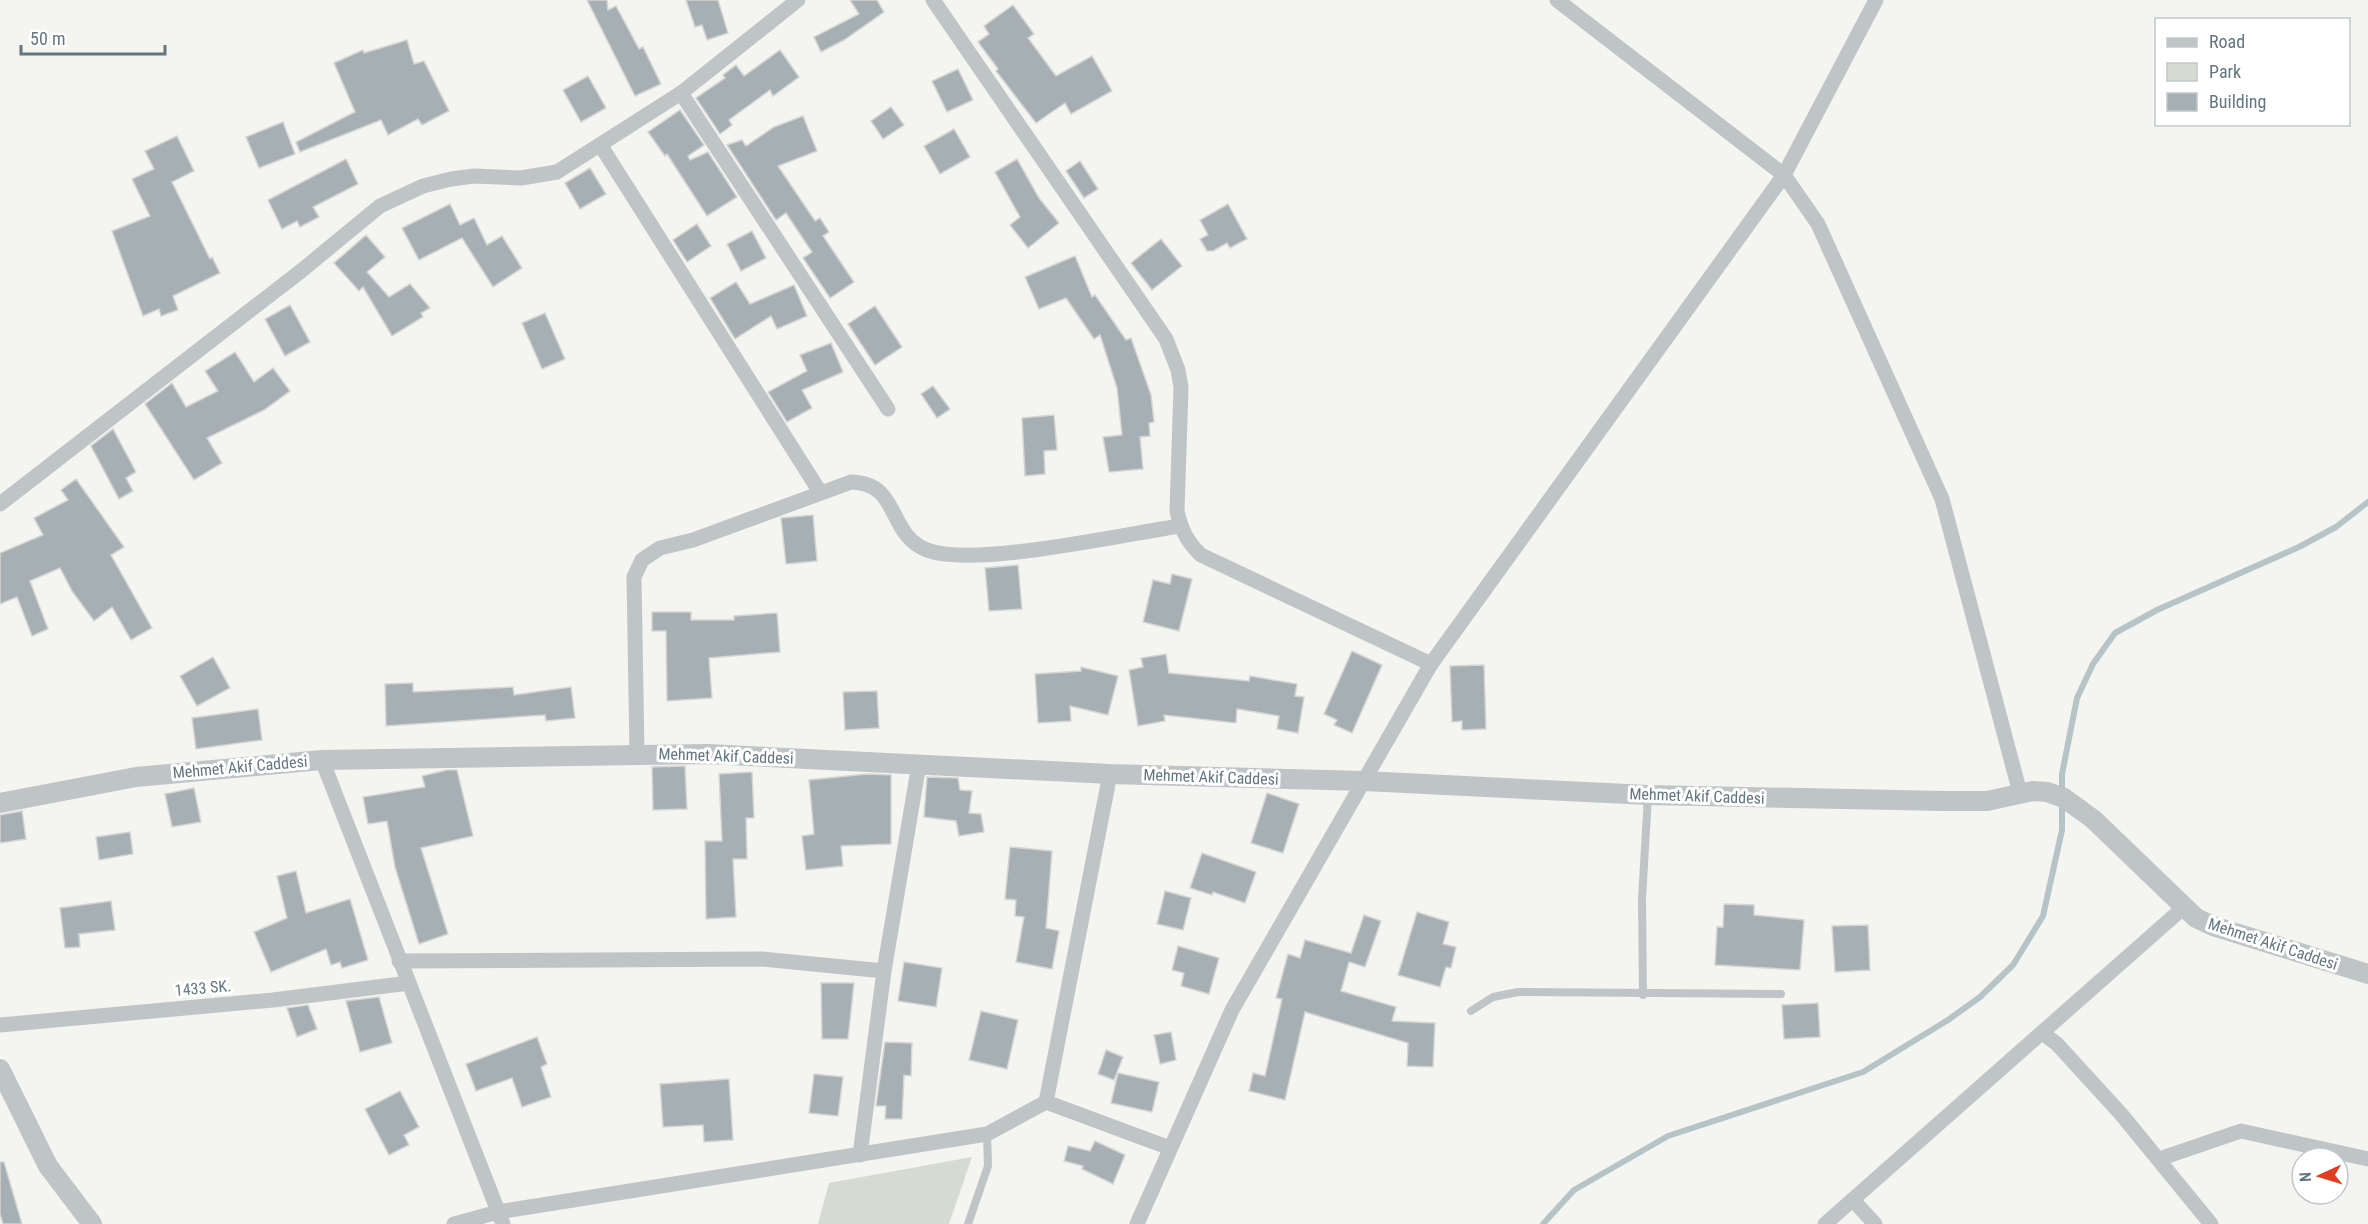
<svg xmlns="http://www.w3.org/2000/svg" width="2368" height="1224" font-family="'Roboto Condensed',sans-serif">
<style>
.green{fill:#d5dbd1}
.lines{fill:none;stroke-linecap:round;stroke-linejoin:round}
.stream{stroke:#b6c4c7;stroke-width:6}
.building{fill:#a6afb3;stroke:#d5d5d3;stroke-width:1.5}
.service{stroke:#bfc4c6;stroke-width:8}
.minor{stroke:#bfc4c6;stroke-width:15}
.tertiary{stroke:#bfc4c6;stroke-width:20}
.labels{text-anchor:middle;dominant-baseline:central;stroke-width:6;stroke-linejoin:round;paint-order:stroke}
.street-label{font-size:16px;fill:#637681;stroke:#fff}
</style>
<rect width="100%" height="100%" fill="#f4f4f0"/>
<!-- green -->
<polygon class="green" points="972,1157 949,1224 818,1224 829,1183"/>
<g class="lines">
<!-- stream -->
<polyline class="stream" points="1543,1224 1574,1190 1668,1136 1863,1072 1948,1020 1980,997 2013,965 2043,916 2062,830 2062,774 2077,698 2093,664 2115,633 2157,610 2299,547 2336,527 2368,502"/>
</g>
<!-- building -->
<g class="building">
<polygon points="587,0 607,0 608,10 616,6 639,49 643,47 661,84 635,96"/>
<polygon points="686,0 718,0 728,33 707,40 702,25 695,27"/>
<polygon points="850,0 877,0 884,12 844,40 821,52 814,37 859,14"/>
<polygon points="1013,5 1034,34 1028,38 1056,76 1092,56 1112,91 1071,114 1065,103 1036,123 996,71 998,69 978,42 989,34 984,26"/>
<polygon points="407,40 414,64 424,61 449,111 422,125 418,119 388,135 381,120 300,152 296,142 355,112 334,63 363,50 364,53"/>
<polygon points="780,50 799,77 773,96 770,90 729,120 732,125 720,134 696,98 725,78 723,75 736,65 744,76"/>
<polygon points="958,69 973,100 947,112 932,81"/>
<polygon points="588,76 606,108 581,122 563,90"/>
<polygon points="891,107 904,125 883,139 871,121"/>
<polygon points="680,110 704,145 688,156 690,160 708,152 737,197 707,216 667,154 665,156 648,132"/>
<polygon points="803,116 817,151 778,166 815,221 820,218 829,232 823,236 854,282 830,298 803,258 812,252 786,213 776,220 727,145 742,140 746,146 774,127"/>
<polygon points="283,122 295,154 259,168 246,137"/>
<polygon points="954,129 970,157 940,174 924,146"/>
<polygon points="177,136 194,171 172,182 210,259 212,257 220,273 173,296 178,310 161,316 159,309 143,316 112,231 150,216 132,179 154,169 145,151"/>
<polygon points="346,159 358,184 313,207 319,217 300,227 297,221 282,229 268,200"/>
<polygon points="1017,159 1039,198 1059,223 1028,248 1010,225 1020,217 995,172"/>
<polygon points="1080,161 1098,189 1084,198 1066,171"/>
<polygon points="590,168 606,194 580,209 565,183"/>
<polygon points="450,204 460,225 474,218 487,245 502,236 522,268 493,287 462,238 419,260 402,228"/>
<polygon points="1228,204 1247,239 1230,248 1227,243 1213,251 1207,251 1200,239 1208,235 1200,220"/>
<polygon points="697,224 711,246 687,262 673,240"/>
<polygon points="752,231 766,258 741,271 727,244"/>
<polygon points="366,235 385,257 367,272 389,297 410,284 430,308 421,313 423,317 392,336 363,287 359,291 334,263"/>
<polygon points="1161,239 1182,266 1152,290 1131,263"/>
<polygon points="1075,256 1092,297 1095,295 1126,340 1131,338 1151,395 1154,422 1149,423 1150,436 1140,437 1143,469 1109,472 1103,437 1122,435 1117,388 1100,335 1094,339 1066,298 1039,309 1025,277"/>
<polygon points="736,282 750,304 794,285 807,316 777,329 771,316 735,339 710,298"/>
<polygon points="290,305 310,342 285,356 265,319"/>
<polygon points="875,306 902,347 875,365 848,324"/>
<polygon points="545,313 565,359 542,369 522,323"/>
<polygon points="831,343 843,372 802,390 812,408 787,422 768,392 807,371 800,355"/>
<polygon points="235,352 254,382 273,368 290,391 264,410 207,438 222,463 194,480 145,404 172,383 186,407 218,391 205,371"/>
<polygon points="933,386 950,409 937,418 921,394"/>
<polygon points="1054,415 1057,450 1044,451 1045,474 1025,476 1022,418"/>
<polygon points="113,429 136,472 126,478 133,491 119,499 91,446"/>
<polygon points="76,479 124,547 111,555 152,628 131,640 112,607 94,621 72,591 60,568 30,581 48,629 32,636 17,597 0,604 0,553 43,535 34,518 68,500 61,490"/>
<polygon points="813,515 817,561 786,564 781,518"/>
<polygon points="1018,565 1022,609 989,611 985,568"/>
<polygon points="1172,574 1192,579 1179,631 1143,622 1153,580 1170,584"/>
<polygon points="652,612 691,612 691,620 734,620 734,616 777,613 780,652 709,658 712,698 667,701 666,631 652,631"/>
<polygon points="1352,651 1382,665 1352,733 1334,725 1337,720 1324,714"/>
<polygon points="1166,654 1169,673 1249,681 1250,676 1297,684 1295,696 1304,697 1298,733 1277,729 1279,716 1237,709 1236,723 1164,715 1165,721 1138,726 1129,670 1143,667 1141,658"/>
<polygon points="213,657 230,688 197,706 180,676"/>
<polygon points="1484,665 1486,729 1462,730 1462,721 1452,722 1450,666"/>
<polygon points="1081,667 1118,676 1108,715 1070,706 1071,721 1038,723 1035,674 1081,671"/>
<polygon points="413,683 413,692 513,687 514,695 571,687 575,718 546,721 545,715 386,726 385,684"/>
<polygon points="877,691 879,728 845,730 843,692"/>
<polygon points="258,709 262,740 196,749 192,718"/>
<polygon points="685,766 687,809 653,810 652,767"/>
<polygon points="447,770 457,770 473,836 421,848 448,934 419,944 395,867 387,821 368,824 363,797 425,787 422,776"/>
<polygon points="752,772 754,818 746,818 747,859 733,859 736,917 706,919 705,841 722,841 719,774"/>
<polygon points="867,774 891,775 891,844 841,846 843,866 806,870 802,836 814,834 809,780"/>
<polygon points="927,777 958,778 960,790 972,791 969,813 981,814 984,832 959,836 956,821 924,817"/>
<polygon points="194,788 201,822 172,827 165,794"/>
<polygon points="1267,793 1299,804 1283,853 1251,843"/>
<polygon points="22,811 26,839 0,843 0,815"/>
<polygon points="130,832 133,854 99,860 96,837"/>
<polygon points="1010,847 1052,851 1046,928 1059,931 1052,969 1016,962 1024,917 1015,916 1016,900 1005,899"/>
<polygon points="1202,853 1256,872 1245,903 1213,892 1212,895 1190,888"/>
<polygon points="296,871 306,913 350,899 368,960 342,968 340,962 331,965 326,949 271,972 254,932 287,918 277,876"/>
<polygon points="1165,891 1191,898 1183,930 1157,924"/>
<polygon points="111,901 115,930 79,934 80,947 65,948 60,908"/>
<polygon points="1724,904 1754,905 1754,915 1804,920 1800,970 1715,965 1717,927 1723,927"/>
<polygon points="1417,912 1449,922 1443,944 1456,947 1451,968 1446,967 1440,987 1398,975"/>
<polygon points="1364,915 1381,921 1365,967 1349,962 1341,991 1396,1007 1392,1021 1435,1023 1433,1067 1407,1066 1408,1043 1305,1012 1285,1100 1249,1091 1253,1073 1265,1076 1282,999 1276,998 1288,954 1300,958 1305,940 1351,953"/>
<polygon points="1868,925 1870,970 1835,972 1832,926"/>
<polygon points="1178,946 1219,958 1209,994 1181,986 1184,973 1172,970"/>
<polygon points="904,962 942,968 936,1007 898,1001"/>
<polygon points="821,983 854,983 848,1039 822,1039"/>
<polygon points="379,997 392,1043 360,1052 346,1001"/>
<polygon points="1818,1003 1820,1037 1784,1039 1782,1005"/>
<polygon points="308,1005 317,1029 297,1037 287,1008"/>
<polygon points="981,1011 1018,1020 1007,1069 969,1060"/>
<polygon points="1171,1032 1176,1060 1160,1064 1154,1035"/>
<polygon points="537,1037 547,1064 541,1067 551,1097 522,1107 512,1078 476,1091 466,1064"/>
<polygon points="885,1042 912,1043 911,1076 904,1075 902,1119 885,1119 886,1106 876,1106"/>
<polygon points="1106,1050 1123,1057 1114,1080 1098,1074"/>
<polygon points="1118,1073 1159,1082 1152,1112 1111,1103"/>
<polygon points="814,1074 843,1077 838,1116 809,1113"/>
<polygon points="729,1079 733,1140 704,1142 703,1125 663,1127 660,1084"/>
<polygon points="400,1091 419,1127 404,1135 409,1145 389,1155 365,1109"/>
<polygon points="1095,1141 1125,1155 1113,1184 1082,1169 1083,1166 1064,1161 1068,1146 1090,1151"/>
<polygon points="0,1162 4,1162 22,1224 3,1224 0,1214"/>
</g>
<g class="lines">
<!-- service -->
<g class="service">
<polyline points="1643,995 1642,899 1648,796"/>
<polyline points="1471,1011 1493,997 1518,992 1781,994"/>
<polyline points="968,1224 988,1166 987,1134"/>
</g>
<!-- minor -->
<g class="minor">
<path d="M933,0L1166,339L1178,370L1181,387L1177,511C1181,529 1187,542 1201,555L1431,664"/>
<polyline points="1557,0 1784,175 1818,224 1942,499 2020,793"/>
<polyline points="681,93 888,409"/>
<polyline points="601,146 820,492"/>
<polyline points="0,504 301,271 380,206 423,186 451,179 474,176 521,178 557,172 681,93 798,0"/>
<path d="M637,754L634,577L642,560L660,548L693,540L851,482C901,483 886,534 927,550C974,568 1125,534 1180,526"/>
<polyline points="322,760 503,1224"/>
<polyline points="1110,774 1046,1102 1170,1148"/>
<polyline points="399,961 762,959 884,971"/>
<polyline points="0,1025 273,1000 409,983"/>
<polyline points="2042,1033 2057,1044 2121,1114 2211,1224"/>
<polyline points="860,1155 884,971 919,764"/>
<polyline points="2159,1159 2241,1131 2368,1159"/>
<polyline points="1853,1200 1875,1224"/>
<polyline points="454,1224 498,1212 987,1134 1046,1102"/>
<polyline points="1137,1224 1232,1010 1431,664 1784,175 1876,0"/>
<polyline points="1825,1224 2183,908"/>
</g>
<!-- tertiary -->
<g class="tertiary">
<polyline points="0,803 136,777 322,760 708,754 1110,774 1364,781 1648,795 1945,801 1987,801 2033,791 2047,792 2064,798 2093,819 2196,918 2213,926 2368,974"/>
<polyline points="0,1069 48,1166 92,1224"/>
</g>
</g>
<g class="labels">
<!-- street labels -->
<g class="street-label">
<text transform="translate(726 756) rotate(2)">Mehmet Akif Caddesi</text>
<text transform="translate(240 767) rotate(-5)">Mehmet Akif Caddesi</text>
<text transform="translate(1211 777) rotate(2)">Mehmet Akif Caddesi</text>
<text transform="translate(1697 796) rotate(2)">Mehmet Akif Caddesi</text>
<text transform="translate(2273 944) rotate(18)">Mehmet Akif Caddesi</text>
<text transform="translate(203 988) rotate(-5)">1433 SK.</text>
</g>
</g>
<!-- legend -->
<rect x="2155" y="18" width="195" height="108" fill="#ffffff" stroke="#c1c8cd" stroke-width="1.5"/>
<rect x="2167" y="38" width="30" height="9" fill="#bfc4c6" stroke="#c1c8cd" stroke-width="1.5"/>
<text x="2209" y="48" font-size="18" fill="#637681">Road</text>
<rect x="2167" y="63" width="30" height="18" fill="#d5dbd1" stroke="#c1c8cd" stroke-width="1.5"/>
<text x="2209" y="78" font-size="18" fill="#637681">Park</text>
<rect x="2167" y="93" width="30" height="18" fill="#a6afb3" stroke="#c1c8cd" stroke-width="1.5"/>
<text x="2209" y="108" font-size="18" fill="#637681">Building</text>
<!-- north arrow -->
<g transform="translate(2320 1176) rotate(266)"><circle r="28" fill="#ffffff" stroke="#c1c8cd" stroke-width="1.5"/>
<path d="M0-4.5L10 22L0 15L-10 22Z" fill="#e33d20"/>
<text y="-9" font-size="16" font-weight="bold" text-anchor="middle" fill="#637681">N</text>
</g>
<!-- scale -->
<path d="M21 45v9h144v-9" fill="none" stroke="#637681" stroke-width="3"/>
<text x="30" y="45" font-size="18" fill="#637681" stroke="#ffffff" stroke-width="4.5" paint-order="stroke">50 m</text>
</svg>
